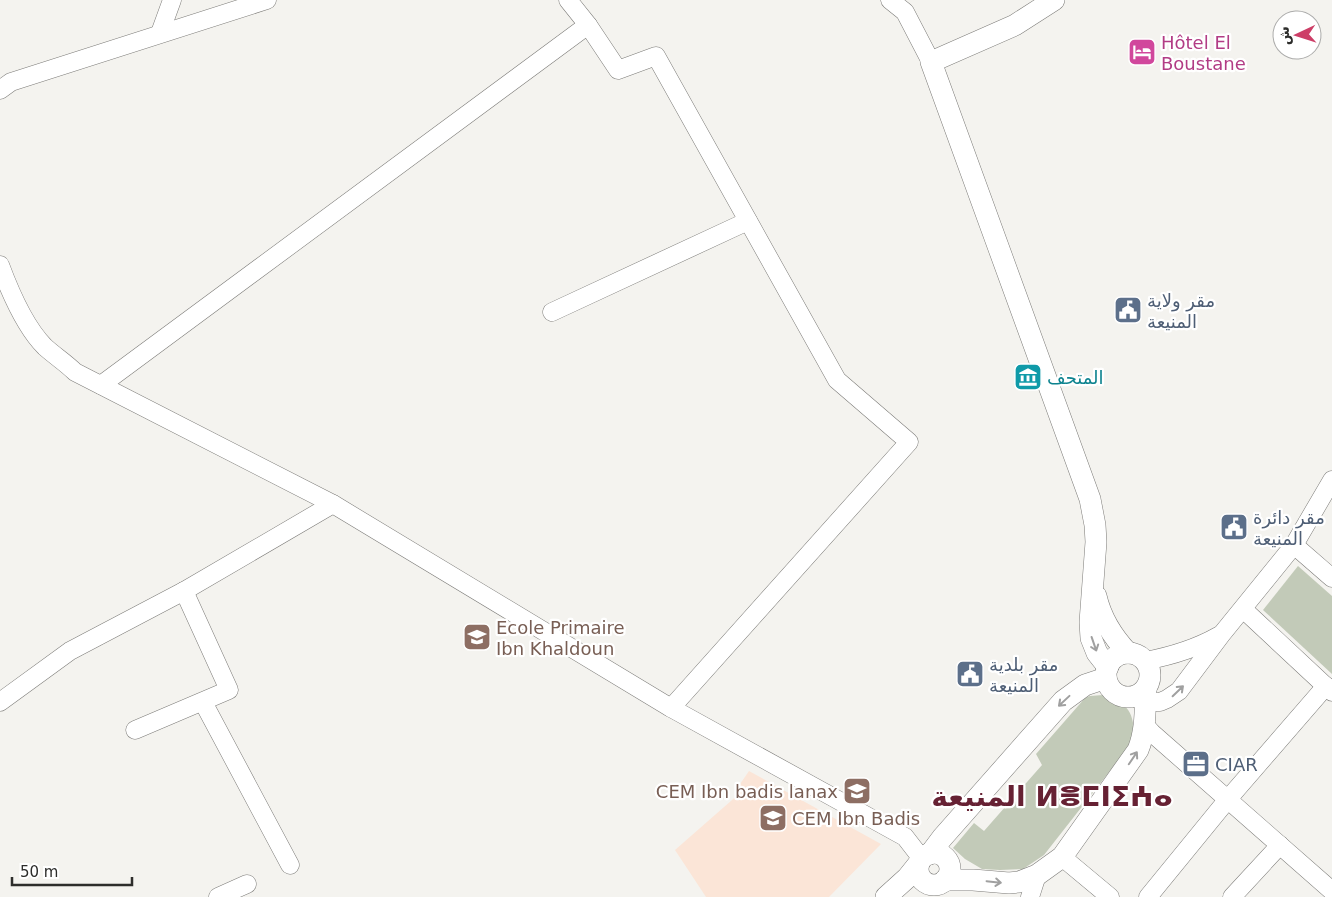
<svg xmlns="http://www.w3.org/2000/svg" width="1332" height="897" font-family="'DejaVu Sans','Noto Naskh Arabic','Noto Sans Tifinagh',sans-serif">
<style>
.education{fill:#fbe5d7}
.green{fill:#c2cab8}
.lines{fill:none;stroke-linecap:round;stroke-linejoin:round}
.minor-casing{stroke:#7c7b78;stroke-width:19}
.tertiary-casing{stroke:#7c7b78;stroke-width:22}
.minor{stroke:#fff;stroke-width:18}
.tertiary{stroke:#fff;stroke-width:21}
.oneway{stroke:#a0a0a0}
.labels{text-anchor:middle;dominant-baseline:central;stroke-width:4.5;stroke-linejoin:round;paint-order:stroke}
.hotel-label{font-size:18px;fill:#b23c85;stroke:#fff;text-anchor:start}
.service-label{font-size:18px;fill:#4e5e75;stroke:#fff;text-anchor:start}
.culture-label{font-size:18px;fill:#0d838f;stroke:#fff;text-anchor:start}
.education-label{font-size:18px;fill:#785e54;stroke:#fff;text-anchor:start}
.town-label{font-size:28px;font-weight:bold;fill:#662133;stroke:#fff}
</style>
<rect width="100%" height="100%" fill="#f4f3ef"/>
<!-- education -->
<polygon class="education" points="749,771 881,844 829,897 706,897 675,850 740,793 738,787"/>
<!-- green -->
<g class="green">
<polygon points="1298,566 1332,596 1332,674 1263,610"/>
<path d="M1103,695C1130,704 1133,712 1135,739L1044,855L1023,869L1000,870L982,869L965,859L953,848L974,823L984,831L1042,765L1036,754L1085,698L1090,696Z"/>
</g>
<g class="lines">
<defs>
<g id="minor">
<polyline points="568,0 588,25 618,70 656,56 837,380 909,442 671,708"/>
<polyline points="890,0 905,12 931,62"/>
<polyline points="160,33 172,0"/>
<polyline points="0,90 11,82 267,0"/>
<path d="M0,265C10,292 25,327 45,347C55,356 66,363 75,372L333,504L671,708L905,837L922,859"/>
<polyline points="552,312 748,221"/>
<polyline points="101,385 588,25"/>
<polyline points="1294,545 1332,578"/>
<polyline points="1243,609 1332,692"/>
<path d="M1145,661C1171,656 1195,649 1218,636"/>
<polyline points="1133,697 1145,702 1160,702 1167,699 1179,691 1221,635 1294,545 1332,480"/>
<polyline points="0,702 70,651 184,591 333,504"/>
<polyline points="203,702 290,865"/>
<polyline points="1144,724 1152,733 1332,891"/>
<polyline points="135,730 229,690 184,591"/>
<polyline points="1062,857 1110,897"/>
<polyline points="218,897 247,884"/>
<polyline points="1030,897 1037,875"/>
<polyline points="1148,897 1228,799 1326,686"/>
<polyline points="1232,897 1280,845"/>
</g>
<g id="tertiary">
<polyline points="1054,0 1015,25 931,62 1090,499 1095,525 1096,542 1090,622 1091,638 1097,653 1108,667"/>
<path d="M1096,596C1101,618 1112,636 1128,653"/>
<circle cx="1128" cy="675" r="22"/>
<circle cx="934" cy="869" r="16"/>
<polyline points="930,854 942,838 1063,701 1085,685 1106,678"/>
<path d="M945,880H973L1009,883L1019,882L1037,875L1062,857L1138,750C1146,731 1145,709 1146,689"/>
<polyline points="886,897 907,878 919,863"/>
</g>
</defs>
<!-- minor casing -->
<use href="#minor" class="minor-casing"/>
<!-- tertiary casing -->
<use href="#tertiary" class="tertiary-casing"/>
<!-- minor -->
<use href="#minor" class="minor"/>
<!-- tertiary -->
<use href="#tertiary" class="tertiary"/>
</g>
<!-- one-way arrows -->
<defs><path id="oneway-shaft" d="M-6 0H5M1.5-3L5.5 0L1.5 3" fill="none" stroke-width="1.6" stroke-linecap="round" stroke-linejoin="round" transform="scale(1.25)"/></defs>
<g class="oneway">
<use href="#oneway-shaft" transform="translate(1094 644) rotate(71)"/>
<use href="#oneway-shaft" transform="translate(1178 691) rotate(-44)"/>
<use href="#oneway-shaft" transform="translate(1064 701) rotate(137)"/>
<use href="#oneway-shaft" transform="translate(1133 758) rotate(-56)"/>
<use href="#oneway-shaft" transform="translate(994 882) rotate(6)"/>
</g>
<!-- icons -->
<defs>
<symbol id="hotel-square" viewBox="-11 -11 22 22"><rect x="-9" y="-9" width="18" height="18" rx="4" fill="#d1479c" stroke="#fff"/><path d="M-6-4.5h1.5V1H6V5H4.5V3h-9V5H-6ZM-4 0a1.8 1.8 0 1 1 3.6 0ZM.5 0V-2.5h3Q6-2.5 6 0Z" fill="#fff"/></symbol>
<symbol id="civic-square" viewBox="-11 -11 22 22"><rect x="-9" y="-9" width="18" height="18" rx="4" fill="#5c6f8a" stroke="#fff"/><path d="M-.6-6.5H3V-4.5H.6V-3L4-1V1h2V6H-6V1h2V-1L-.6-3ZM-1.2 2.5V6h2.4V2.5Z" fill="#fff"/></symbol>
<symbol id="museum-square" viewBox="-11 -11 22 22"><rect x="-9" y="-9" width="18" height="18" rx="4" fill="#0f9aa8" stroke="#fff"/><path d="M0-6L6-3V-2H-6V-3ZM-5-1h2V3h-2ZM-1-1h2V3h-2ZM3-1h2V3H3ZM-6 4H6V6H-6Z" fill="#fff"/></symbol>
<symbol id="school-square" viewBox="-11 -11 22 22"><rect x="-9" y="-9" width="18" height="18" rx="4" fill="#8d6e63" stroke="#fff"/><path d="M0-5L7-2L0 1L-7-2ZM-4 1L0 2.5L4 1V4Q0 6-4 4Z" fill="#fff"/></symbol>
<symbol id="office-square" viewBox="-11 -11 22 22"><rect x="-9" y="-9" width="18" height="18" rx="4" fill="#5c6f8a" stroke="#fff"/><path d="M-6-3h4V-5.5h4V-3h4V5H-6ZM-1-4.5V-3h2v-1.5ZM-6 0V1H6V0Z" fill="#fff"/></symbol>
</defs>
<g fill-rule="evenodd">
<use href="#hotel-square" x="1126" y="36" width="32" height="32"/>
<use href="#civic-square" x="1112" y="294" width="32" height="32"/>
<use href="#museum-square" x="1012" y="361" width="32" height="32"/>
<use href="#civic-square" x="1218" y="511" width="32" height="32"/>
<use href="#school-square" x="461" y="621" width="32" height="32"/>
<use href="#civic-square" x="954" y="658" width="32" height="32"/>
<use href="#office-square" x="1180" y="748" width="32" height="32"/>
<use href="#school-square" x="841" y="775" width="32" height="32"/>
<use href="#school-square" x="757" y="802" width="32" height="32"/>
</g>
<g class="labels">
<!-- hotel labels -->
<g class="hotel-label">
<text x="1161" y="42">Hôtel El<tspan x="1161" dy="21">Boustane</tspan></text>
</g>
<!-- service labels -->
<g class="service-label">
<text x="1147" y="300">مقر ولاية<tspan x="1147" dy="21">المنيعة</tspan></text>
<text x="1253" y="517">مقر دائرة<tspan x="1253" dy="21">المنيعة</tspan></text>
<text x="989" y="664">مقر بلدية<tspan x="989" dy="21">المنيعة</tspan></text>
<text x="1215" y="764">CIAR</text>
</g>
<!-- culture labels -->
<g class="culture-label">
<text x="1047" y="377">المتحف</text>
</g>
<!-- education labels -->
<g class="education-label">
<text x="496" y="627">Ecole Primaire<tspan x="496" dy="21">Ibn Khaldoun</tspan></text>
<text x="838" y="791" text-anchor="end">CEM Ibn badis lanax</text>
<text x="792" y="818">CEM Ibn Badis</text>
</g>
<!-- town labels -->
<g class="town-label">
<text x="1052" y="796">المنيعة ⵍⴻⵎⵏⵉⵄⴰ</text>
</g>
</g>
<!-- north arrow -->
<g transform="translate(1297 35) rotate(266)"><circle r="24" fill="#ffffff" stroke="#ababaa"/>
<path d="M0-4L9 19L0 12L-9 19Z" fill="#cd3e67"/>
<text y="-8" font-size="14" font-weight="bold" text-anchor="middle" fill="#2d2d2b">ش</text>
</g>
<!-- scale -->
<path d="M12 877v8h120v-8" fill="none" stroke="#2d2d2b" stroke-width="2.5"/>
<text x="20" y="877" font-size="15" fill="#2d2d2b" stroke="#ffffff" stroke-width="4" paint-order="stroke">50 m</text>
</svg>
